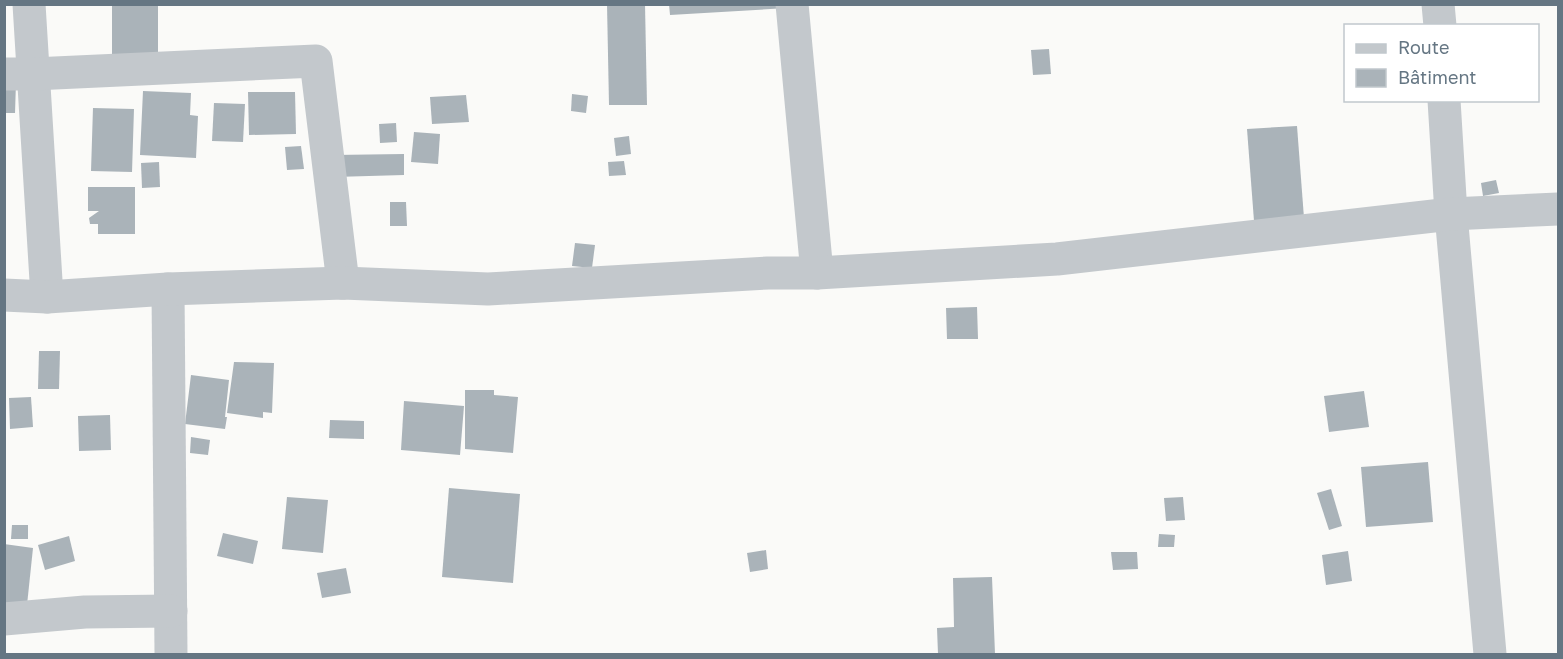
<svg xmlns="http://www.w3.org/2000/svg" width="1563" height="659" font-family="'Golos Text',sans-serif">
<style>
.building{fill:#aab3b9}
.lines{fill:none;stroke-linecap:round;stroke-linejoin:round}
.minor{stroke:#c3c8cc;stroke-width:33}
</style>
<rect width="100%" height="100%" fill="#fafaf8"/>
<!-- building -->
<g class="building">
<polygon points="607,4 645,4 647,105 609,105"/>
<polygon points="669,4 787,4 787,8 670,15"/>
<rect x="112" y="6" width="46" height="50"/>
<polygon points="1049,49 1051,74 1033,75 1031,50"/>
<polygon points="4,80 16,81 15,113 4,113"/>
<polygon points="143,91 191,93 190,115 198,116 196,158 140,155"/>
<polygon points="248,92 295,92 296,134 249,135"/>
<polygon points="572,94 588,96 586,113 571,111"/>
<polygon points="466,95 469,122 432,124 430,97"/>
<polygon points="214,103 245,104 243,142 212,141"/>
<polygon points="93,108 134,109 132,172 91,171"/>
<polygon points="396,123 397,142 380,143 379,124"/>
<polygon points="1297,126 1304,218 1254,221 1247,129"/>
<polygon points="414,132 440,134 438,164 411,162"/>
<polygon points="629,136 631,154 616,156 614,138"/>
<polygon points="301,146 304,169 287,170 285,147"/>
<polygon points="404,154 404,175 334,177 333,155"/>
<polygon points="624,161 626,175 609,176 608,162"/>
<polygon points="159,162 160,187 142,188 141,163"/>
<polygon points="1496,180 1499,193 1483,196 1481,183"/>
<polygon points="88,187 135,187 135,234 98,234 98,224 90,224 89,218 99,211 88,211"/>
<polygon points="390,202 406,202 407,226 390,226"/>
<polygon points="575,243 595,245 592,268 572,266"/>
<polygon points="977,307 978,339 947,339 946,308"/>
<polygon points="39,351 60,351 59,389 38,389"/>
<polygon points="234,362 274,363 272,413 263,412 263,418 227,413"/>
<polygon points="191,375 229,380 225,417 227,417 225,429 185,424"/>
<polygon points="465,390 494,390 494,395 518,397 513,453 465,449"/>
<polygon points="1364,391 1369,427 1329,432 1324,396"/>
<polygon points="31,397 33,427 10,429 9,398"/>
<polygon points="404,401 464,406 460,455 401,450"/>
<polygon points="110,415 111,450 79,451 78,416"/>
<polygon points="330,420 364,421 364,439 329,438"/>
<polygon points="191,437 210,440 208,455 190,453"/>
<polygon points="1428,462 1433,522 1366,527 1361,467"/>
<polygon points="449,488 520,494 513,583 442,577"/>
<polygon points="1331,489 1342,526 1329,530 1317,493"/>
<polygon points="287,497 328,500 323,553 282,549"/>
<polygon points="1183,497 1185,520 1166,521 1164,498"/>
<polygon points="12,525 28,525 28,539 11,539"/>
<polygon points="223,533 258,541 253,564 217,556"/>
<polygon points="1159,534 1175,535 1174,547 1158,547"/>
<polygon points="69,536 75,561 45,570 38,545"/>
<polygon points="4,544 33,548 27,605 4,603"/>
<polygon points="766,550 768,569 750,572 747,553"/>
<polygon points="1348,551 1352,581 1326,585 1322,555"/>
<polygon points="1111,552 1137,552 1138,569 1113,570"/>
<polygon points="346,568 351,593 322,598 317,573"/>
<polygon points="992,577 995,654 938,654 937,628 954,627 953,578"/>
</g>
<g class="lines">
<!-- minor -->
<g class="minor">
<polyline points="29,4 47,297"/>
<polyline points="792,4 817,273"/>
<polyline points="1438,4 1440,26"/>
<polyline points="4,74 33,74 316,61 343,283"/>
<polyline points="1444,100 1451,214 1490,654"/>
<polyline points="168,289 171,654"/>
<polyline points="4,295 47,297 168,289 343,283 488,289 768,273 817,273 1057,259 1451,214 1558,209"/>
<polyline points="4,619 85,612 171,611"/>
</g>
</g>
<!-- border -->
<rect width="1563" height="659" fill="none" stroke="#657683" stroke-width="12"/>
<!-- legend -->
<rect x="1344" y="24" width="195" height="78" fill="#ffffff" stroke="#c1c8cd" stroke-width="1.5"/>
<rect x="1356" y="44" width="30" height="9" fill="#c3c8cc" stroke="#c1c8cd" stroke-width="1.5"/>
<text x="1398" y="54" font-size="18" fill="#657683">Route</text>
<rect x="1356" y="69" width="30" height="18" fill="#aab3b9" stroke="#c1c8cd" stroke-width="1.5"/>
<text x="1398" y="84" font-size="18" fill="#657683">Bâtiment</text>
</svg>
